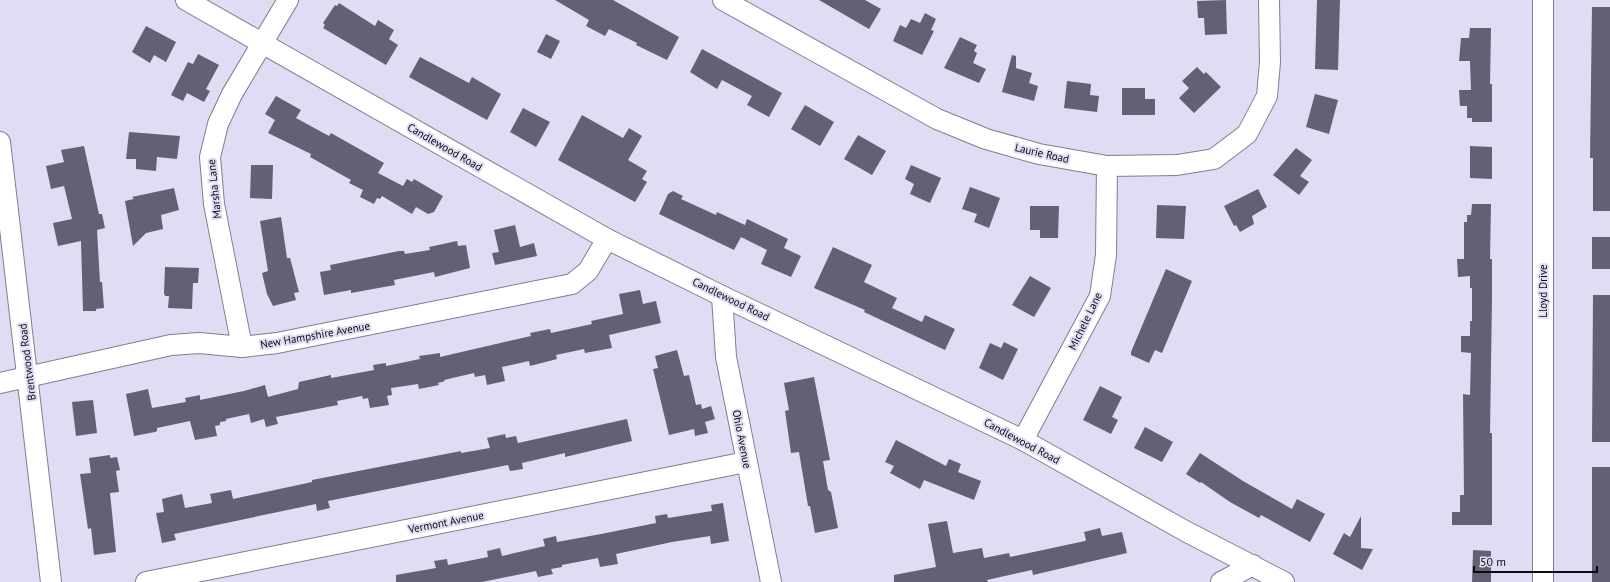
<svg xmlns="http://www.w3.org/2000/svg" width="1610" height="582" font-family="'PT Sans',sans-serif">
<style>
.building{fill:#626073}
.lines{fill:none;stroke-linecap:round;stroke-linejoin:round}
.minor-casing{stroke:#7f7e92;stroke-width:22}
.minor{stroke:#fff;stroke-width:20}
.labels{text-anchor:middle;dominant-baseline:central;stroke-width:4;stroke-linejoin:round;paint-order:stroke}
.street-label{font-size:11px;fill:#0b0b12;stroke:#deddf3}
</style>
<rect width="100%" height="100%" fill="#deddf3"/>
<!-- building -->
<g class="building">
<polygon points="555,0 613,0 679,37 667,60 636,45 637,43 609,29 605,36 586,26 589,20"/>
<polygon points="819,0 865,0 881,9 869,29"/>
<polygon points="1226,0 1227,34 1205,35 1204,18 1198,18 1197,1"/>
<polygon points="1317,0 1340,0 1338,70 1315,69"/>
<polygon points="339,3 375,26 378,20 394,30 389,39 398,45 386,65 323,28 325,25 323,23 335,5 337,6"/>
<polygon points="1592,7 1610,7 1610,211 1593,211 1593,158 1590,158"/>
<polygon points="925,13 936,19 931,30 934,31 922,55 893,41 900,25 906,28 911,19 920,23"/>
<polygon points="146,26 176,42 166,62 154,55 150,63 132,52"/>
<polygon points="1470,28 1491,28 1490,84 1492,84 1492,122 1472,122 1472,118 1467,118 1467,106 1460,106 1459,90 1471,90 1470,61 1459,61 1461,38 1469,38"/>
<polygon points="546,34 560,41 551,59 537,52"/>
<polygon points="960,37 977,45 974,51 977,53 973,63 986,69 979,83 944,68"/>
<polygon points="702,49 782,93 769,117 747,105 752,96 722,80 717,89 690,72"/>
<polygon points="198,54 219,65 206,89 210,91 204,102 187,93 183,101 171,95 188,62 193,64"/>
<polygon points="1012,55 1016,56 1016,68 1032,73 1029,83 1038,86 1034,101 1002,92"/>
<polygon points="420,57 469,83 472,77 501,94 487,120 409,77"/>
<polygon points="1197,67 1204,74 1206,72 1221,87 1194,113 1179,98 1189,88 1182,81"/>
<polygon points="1067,81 1091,84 1090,95 1099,96 1097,112 1064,108"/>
<polygon points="1122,88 1145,88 1145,99 1155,99 1155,115 1122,115"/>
<polygon points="1315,94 1338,100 1329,134 1306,127"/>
<polygon points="276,96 301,110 296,118 329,136 331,133 384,163 378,173 403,186 407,179 412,182 414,179 443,196 434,212 428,214 416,207 412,214 382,196 380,199 377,198 374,204 360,197 363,190 349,183 351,180 310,157 311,154 268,133 275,120 265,114"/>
<polygon points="805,105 834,122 820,146 791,129"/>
<polygon points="523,108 550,122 536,147 510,132"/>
<polygon points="582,115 623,138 629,128 642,136 628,160 647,171 642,179 647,182 635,202 558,160"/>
<polygon points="129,132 180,136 177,159 157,157 156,171 136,169 136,159 126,159"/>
<polygon points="858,135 886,151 872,175 844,159"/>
<polygon points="84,146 99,214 102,214 105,228 97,230 100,282 102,282 104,308 96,309 96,311 83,311 81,241 58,246 53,223 72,219 64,186 51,189 46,166 64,162 61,150"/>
<polygon points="1470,146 1492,147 1492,179 1470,178"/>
<polygon points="1296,148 1312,160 1300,176 1309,182 1299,195 1273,175"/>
<polygon points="251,165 273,165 272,199 250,198"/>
<polygon points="911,165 941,178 930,203 910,194 914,184 905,179"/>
<polygon points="970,187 1000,198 989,228 974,222 977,214 962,209"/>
<polygon points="174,188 179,210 161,215 163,229 146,233 133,246 125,201 134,199 132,197"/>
<polygon points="1258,189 1267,207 1252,216 1254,224 1240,232 1236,225 1234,226 1224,206"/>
<polygon points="673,191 683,196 681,199 716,215 717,212 745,225 747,219 788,239 784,248 801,256 791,277 761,264 767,250 741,237 734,250 659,214 668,194"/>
<polygon points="1472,204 1491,204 1490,259 1492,259 1492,297 1490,433 1492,433 1492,525 1452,525 1452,512 1460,512 1460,495 1464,495 1463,394 1470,395 1471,353 1461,352 1461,336 1470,336 1470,321 1472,321 1472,288 1470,288 1470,276 1458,277 1457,259 1464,259 1464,222 1467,222 1467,215 1471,215"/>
<polygon points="1157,205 1186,206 1184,239 1156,238"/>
<polygon points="1030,206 1059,206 1058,238 1040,238 1040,230 1030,230"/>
<polygon points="281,217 287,258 290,258 299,292 294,293 296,300 273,306 267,294 262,273 268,271 260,221"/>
<polygon points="515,225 520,247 534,243 537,256 495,265 492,253 499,252 494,230"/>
<rect x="1592" y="237" width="18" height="32"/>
<polygon points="457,241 458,246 466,245 470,268 435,277 434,272 394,280 395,285 351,293 351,290 324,295 320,272 331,270 330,265 399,251 404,251 405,254 430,250 429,247"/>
<polygon points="833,247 872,265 864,282 897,298 892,308 922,322 925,315 955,329 945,350 864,312 865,310 814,288"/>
<polygon points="165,267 199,268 198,283 193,283 192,309 168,308 169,296 165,296 164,293"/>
<polygon points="1166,269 1192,281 1162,353 1155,350 1149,363 1131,355 1131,352"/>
<polygon points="1030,276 1051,288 1034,317 1012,305"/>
<polygon points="640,290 643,304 656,301 661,323 609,335 612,348 585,353 584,349 556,355 557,359 530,366 529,361 502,367 505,381 487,385 485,375 475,377 474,373 444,380 445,381 438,383 439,385 419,389 418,384 391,388 392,395 387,396 389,405 370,408 368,398 363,399 362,396 337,401 338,405 276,417 278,424 266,427 264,419 251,423 249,414 226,419 226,421 220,422 220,425 215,426 217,436 195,440 190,421 157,428 157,431 155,432 134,436 126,394 148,389 152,408 186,402 185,398 200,395 200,400 244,391 265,385 268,397 298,389 299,382 331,375 331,378 374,370 373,365 386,363 386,366 420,359 419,356 440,353 440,357 531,336 530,333 550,329 551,333 592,324 591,321 623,314 619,294"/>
<polygon points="1593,295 1610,295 1610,442 1592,442"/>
<polygon points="1004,342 1018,349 1003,380 979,368 990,343 1001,348"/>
<polygon points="677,350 684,376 689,375 696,405 701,404 702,409 711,406 715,419 705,422 708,433 695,436 694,429 669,435 653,369 658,368 655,356"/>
<polygon points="814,377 830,460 823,461 828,490 831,492 838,528 815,533 810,506 808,506 799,452 791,453 785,411 789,410 784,383"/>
<polygon points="1100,386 1122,397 1112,417 1118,420 1111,434 1083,420"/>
<polygon points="93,400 97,433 76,436 72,402"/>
<polygon points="627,419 632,441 565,457 565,453 522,463 523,469 510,471 508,465 328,501 330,508 317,511 316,504 174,534 176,540 162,543 156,513 164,512 162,499 182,494 185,508 212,503 210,494 231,490 233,499 312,482 312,480 461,451 461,453 490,448 487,438 505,434 506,438 516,436 518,443"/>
<polygon points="1145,427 1173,442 1162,462 1134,448"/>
<polygon points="896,440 946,466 949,459 961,464 958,472 981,481 974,500 924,480 920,489 890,473 894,466 885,462"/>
<polygon points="1200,453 1243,481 1292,509 1297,499 1325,514 1310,542 1261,515 1259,518 1230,502 1201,482 1200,483 1186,474"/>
<polygon points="110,455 110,458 117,457 120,470 116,471 119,492 110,493 116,552 94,555 91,528 88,529 80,474 91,473 89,458"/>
<rect x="1592" y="467" width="18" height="115"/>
<polygon points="723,503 729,541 711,544 710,536 672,542 616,554 618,564 600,567 598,558 562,565 562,567 551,569 553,574 538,577 536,571 482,582 396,582 396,575 436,568 434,561 447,559 448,565 488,557 487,551 500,548 502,556 545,546 543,539 556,536 557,542 601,534 656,523 655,516 667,514 668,518 712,511 711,505"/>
<polygon points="1361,516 1361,548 1373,549 1362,570 1333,554 1344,533 1350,537"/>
<polygon points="947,521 953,553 982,548 984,558 1009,553 1010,557 1085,541 1086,540 1084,532 1100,528 1102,536 1122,532 1127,553 1033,575 1032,570 987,580 988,582 894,582 894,575 936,567 928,524"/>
<polygon points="1473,550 1491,551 1491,582 1472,582"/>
</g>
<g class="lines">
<defs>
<g id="minor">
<polyline points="186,0 607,239 722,296 1023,440 1187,532 1284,582"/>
<polyline points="723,0 937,119 986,139 1039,154 1107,166 1177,165 1214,159 1247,134 1267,96 1270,62 1269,0"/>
<polyline points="0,142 51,582"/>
<polyline points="722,296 726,357 771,582"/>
<polyline points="242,347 214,204 210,157 218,124 232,94 288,0"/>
<polyline points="0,383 171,345 199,343 242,347 277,343 572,284 588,271 607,239"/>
<polyline points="1023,440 1100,296 1106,255 1107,166"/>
<polyline points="146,582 746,462"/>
<polyline points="1221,582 1253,565"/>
<polyline points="1543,582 1543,0"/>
</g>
</defs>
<!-- minor casing -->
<use href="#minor" class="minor-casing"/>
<!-- minor -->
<use href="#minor" class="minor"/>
</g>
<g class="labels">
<!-- street labels -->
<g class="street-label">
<text transform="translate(445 147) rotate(30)">Candlewood Road</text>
<text transform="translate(1042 153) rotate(13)">Laurie Road</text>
<text transform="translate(214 189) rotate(-96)">Marsha Lane</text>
<text transform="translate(1543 291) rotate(-90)">Lloyd Drive</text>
<text transform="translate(731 299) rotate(26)">Candlewood Road</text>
<text transform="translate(1085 321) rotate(-64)">Michele Lane</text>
<text transform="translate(315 335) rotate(-10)">New Hampshire Avenue</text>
<text transform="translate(27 362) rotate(-97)">Brentwood Road</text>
<text transform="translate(742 439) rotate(79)">Ohio Avenue</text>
<text transform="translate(1022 441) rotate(28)">Candlewood Road</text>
<text transform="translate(446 522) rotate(-11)">Vermont Avenue</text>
</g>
</g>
<!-- scale -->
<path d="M1474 566v6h123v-6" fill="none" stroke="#0b0b12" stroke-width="2"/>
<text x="1480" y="566" font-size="12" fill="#0b0b12" stroke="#deddf3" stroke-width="3" paint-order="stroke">50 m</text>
</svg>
